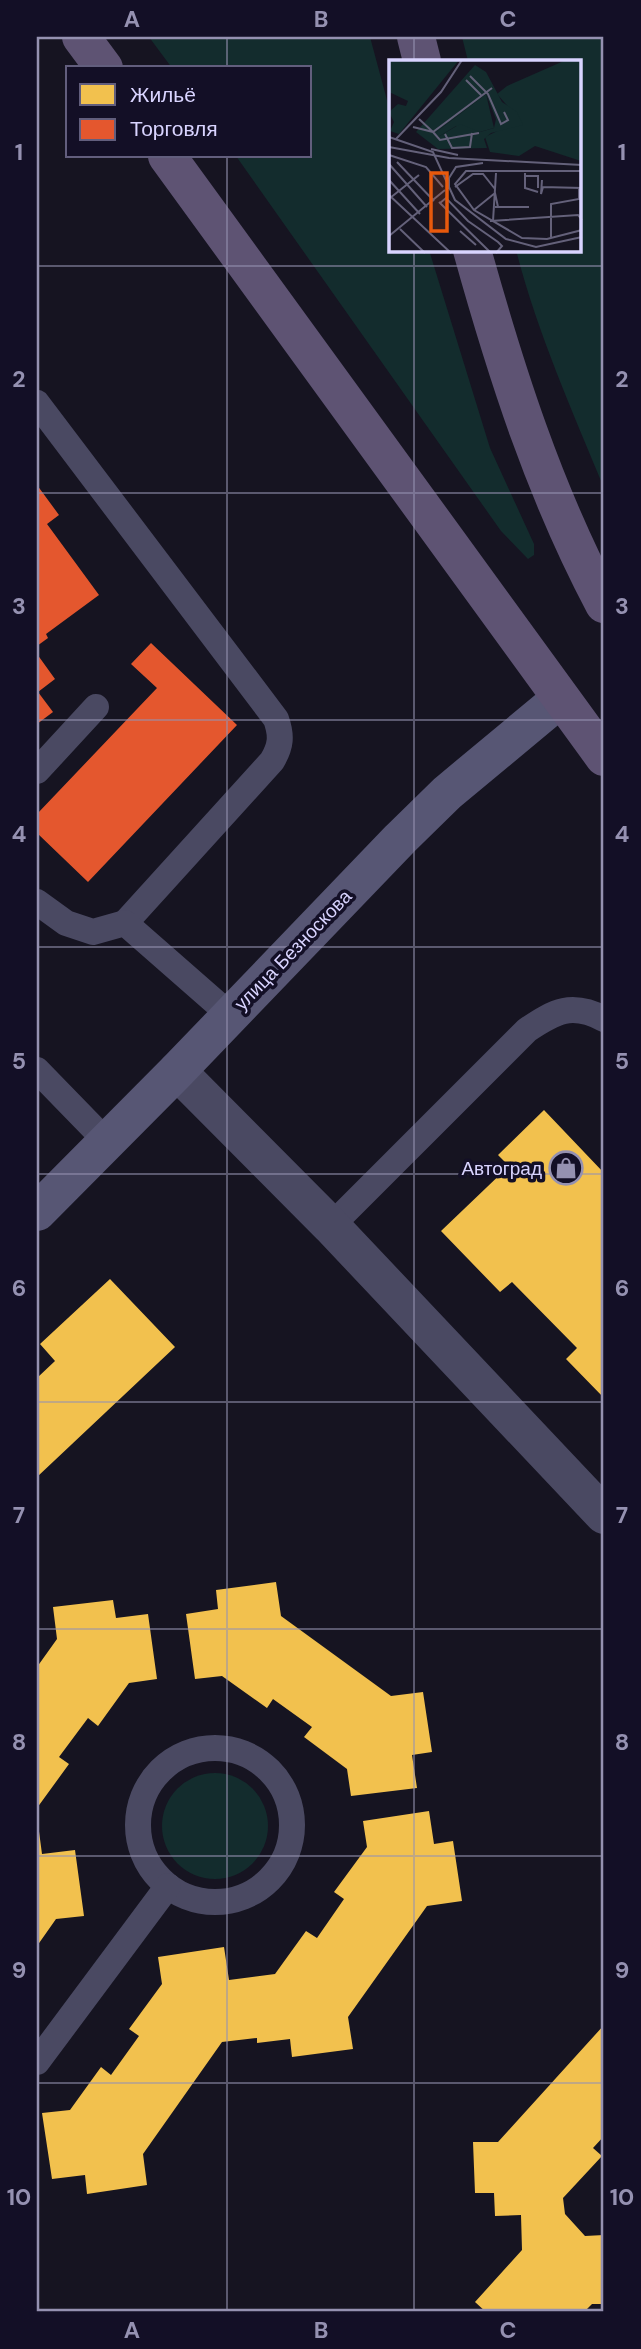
<svg xmlns="http://www.w3.org/2000/svg" width="641" height="2349" font-family="'DM Sans',sans-serif">
<style>
.grass{fill:#132c2d}
.homes{fill:#f2c14e}
.shops{fill:#e4572e}
.lines{fill:none;stroke-linecap:round;stroke-linejoin:round}
.service{stroke:#4a4962;stroke-width:26}
.minor{stroke:#4a4962;stroke-width:38}
.secondary{stroke:#575674;stroke-width:38}
.primary{stroke:#5e5373;stroke-width:38}
.grid{fill:none;stroke:#9591b1;stroke-width:2;stroke-opacity:0.55}
.labels{text-anchor:middle;dominant-baseline:central;stroke-width:7;stroke-linejoin:round;paint-order:stroke}
.street-label{font-size:19px;fill:#d9d4ff;stroke:#130f26}
.poi-label{font-size:19px;fill:#d9d4ff;stroke:#130f26;text-anchor:end}
.inset-road{fill:none;stroke:#64617a;stroke-width:2}
.view{fill:#e8590c;fill-opacity:0.15;stroke:#e8590c;stroke-width:3.5}
.inset-edge{fill:none;stroke:#d9d4ff;stroke-width:3.5}
.neatline{fill:none;stroke:#9591b1;stroke-width:2.5}
.grid-label{font-size:23px;text-anchor:middle;font-weight:bold;fill:#9591b1}
</style>
<rect width="100%" height="100%" fill="#161421"/>
<!-- grass -->
<g class="grass">
<polygon points="149,37 370,37 391,115 391,250 429,250 490,448 534,544 534,555 528,559 501,531 236,156 310,156 310,68 172,68"/>
<path d="M462,37H604V488C572,410 537,332 516,250H580V61H468Z"/>
<circle cx="215" cy="1826" r="53"/>
</g>
<!-- homes -->
<g class="homes">
<polygon points="544,1110 604,1173 604,1398 566,1359 577,1348 512,1282 500,1292 441,1231 509,1166 498,1155"/>
<polygon points="110,1279 175,1347 37,1477 37,1378 55,1361 40,1344"/>
<polygon points="276,1582 281,1616 391,1696 423,1692 432,1752 412,1755 417,1788 351,1796 347,1769 304,1737 312,1727 273,1699 267,1708 222,1676 195,1679 186,1614 218,1609 216,1590"/>
<polygon points="113,1600 116,1618 148,1614 157,1679 129,1683 98,1726 88,1718 59,1757 69,1764 37,1808 37,1667 57,1639 53,1607"/>
<polygon points="429,1811 434,1844 453,1841 462,1901 427,1906 348,2017 353,2049 292,2057 290,2039 257,2043 257,2038 222,2042 143,2154 147,2185 87,2194 85,2175 52,2179 42,2113 70,2110 101,2067 111,2075 139,2036 129,2029 162,1984 158,1957 224,1947 229,1980 275,1974 306,1931 317,1938 344,1899 334,1892 367,1847 363,1821"/>
<polygon points="37,1824 38,1824 42,1854 75,1850 84,1916 56,1919 37,1946"/>
<polygon points="604,2025 604,2136 593,2148 602,2156 563,2198 565,2214 585,2236 604,2235 604,2304 592,2304 584,2312 486,2312 475,2302 522,2250 521,2215 495,2216 494,2193 475,2193 473,2142 498,2142"/>
</g>
<!-- shops -->
<g class="shops">
<polygon points="37,485 59,515 47,524 99,595 46,634 48,638 37,646"/>
<polygon points="151,643 237,725 88,882 37,833 37,814 157,688 131,664"/>
<polygon points="37,654 55,679 38,692 53,712 37,724"/>
</g>
<g class="lines">
<!-- service -->
<g class="service">
<path d="M37,403L276,719C282,736 281,746 272,761L125,923"/>
<polyline points="37,771 96,707"/>
<polyline points="37,902 66,923 93,932 125,923 230,1015"/>
<polyline points="37,1070 107,1142"/>
<path d="M331,1226L527,1030C555,1011 572,1002 604,1019"/>
<circle cx="215" cy="1825" r="77"/>
<polyline points="37,2062 168,1886"/>
</g>
<!-- minor -->
<polyline class="minor" points="177,1071 331,1226 604,1515"/>
<!-- secondary -->
<polyline class="secondary" points="37,1212 177,1071 400,839 447,793 560,699"/>
<!-- primary -->
<g class="primary">
<polyline points="81,37 104,68"/>
<polyline points="416,37 422,61"/>
<polyline points="167,156 604,757"/>
<path d="M472,250C506,372 544,491 604,604"/>
</g>
</g>
<!-- grid -->
<path class="grid" d="M227,37V68M414,37V61M227,156V2312M414,250V2312M37,266H604M37,493H604M37,720H604M37,947H604M37,1174H604M37,1402H604M37,1629H604M37,1856H604M37,2083H604"/>
<!-- icons -->
<defs>
<symbol id="shop-ring" viewBox="-11 -11 22 22"><circle r="9.5" fill="#130f26" stroke="#9591b1" stroke-width="1.5"/><path d="M-5-2.5h2.3a2.7 3.5 0 0 1 5.4 0H5L5.5 6h-11ZM-1.5-2.5h3a1.5 2.3 0 0 0-3 0Z" fill="#9591b1"/></symbol>
</defs>
<g fill-rule="evenodd">
<use href="#shop-ring" x="547" y="1149" width="38" height="38"/>
</g>
<g class="labels">
<!-- street labels -->
<g class="street-label">
<text transform="translate(293 950) rotate(-46)">улица Безноскова</text>
</g>
<!-- poi labels -->
<g class="poi-label">
<text x="542" y="1168">Автоград</text>
</g>
</g>
<!-- overview -->
<g transform="translate(389 60)">
<rect width="192" height="192" fill="#161421"/>
<path d="M0,0H70L10,74L1,71L5,62L0,52L9,44L17,46L19,41L0,32ZM177,0H192V101L146,86L130,96L101,92L96,77L131,60L108,34L118,26ZM97,34L105,68L91,72L67,66L49,77L46,73Z" fill="#132c2d"/>
<path d="M86,5L97,12L113,42L128,52L134,65L102,73L95,79L98,88L49,89L27,72ZM97,34L107,59L105,68L91,72L71,64L49,77L47,72Z" fill="#132c2d" fill-rule="evenodd"/>
<path class="inset-road" d="M81,16L99,34L112,64L119,60L115,52M77,20L92,35M30,59L44,72L103,28M24,67L44,72L51,80L90,73M56,74L63,88L81,87L83,73M0,77L44,92L66,140L117,179L147,187L193,177M7,79L52,32L73,0M0,87L60,98L193,105M42,89L69,95M0,95L37,107L54,127M8,102L45,141M0,104L38,147M193,111H77L66,124L85,150L133,178L158,179L193,170M136,113V128L149,132M136,116H149V128M0,120L31,154M153,120L152,134L154,127L193,128M66,127L84,114H94L106,129M60,129V118L67,107L94,103M0,135L62,193M1,138L30,115M50,142L102,193M51,143L57,138L79,161L109,182L113,186L107,193M106,147H140M85,150L106,133L109,147M101,161L189,155L193,160M104,161L107,113M11,169L36,193M71,171L87,185M0,176L56,130M162,177V144L190,139V128"/>
<path class="view" d="M42,113H58V171H42Z"/>
<rect width="192" height="192" class="inset-edge"/>
</g>
<!-- border -->
<rect width="641" height="2349" fill="none" stroke="#130f26" stroke-width="77"/>
<!-- legend -->
<rect x="66" y="66" width="245" height="91" fill="#130f26" stroke="#625e7d" stroke-width="2"/>
<rect x="80" y="84" width="35" height="21" fill="#f2c14e" stroke="#625e7d" stroke-width="2"/>
<text x="130" y="102" font-size="21" fill="#d9d4ff">Жильё</text>
<rect x="80" y="119" width="35" height="21" fill="#e4572e" stroke="#625e7d" stroke-width="2"/>
<text x="130" y="136" font-size="21" fill="#d9d4ff">Торговля</text>
<rect x="38" y="38" width="564" height="2272" class="neatline"/>
<g class="grid-label">
<text x="132" y="27">A</text>
<text x="321" y="27">B</text>
<text x="508" y="27">C</text>
<text x="19" y="160">1</text>
<text x="622" y="160">1</text>
<text x="19" y="387">2</text>
<text x="622" y="387">2</text>
<text x="19" y="614">3</text>
<text x="622" y="614">3</text>
<text x="19" y="842">4</text>
<text x="622" y="842">4</text>
<text x="19" y="1069">5</text>
<text x="622" y="1069">5</text>
<text x="19" y="1296">6</text>
<text x="622" y="1296">6</text>
<text x="19" y="1523">7</text>
<text x="622" y="1523">7</text>
<text x="19" y="1750">8</text>
<text x="622" y="1750">8</text>
<text x="19" y="1978">9</text>
<text x="622" y="1978">9</text>
<text x="19" y="2205">10</text>
<text x="622" y="2205">10</text>
<text x="132" y="2338">A</text>
<text x="321" y="2338">B</text>
<text x="508" y="2338">C</text>
</g>
</svg>
